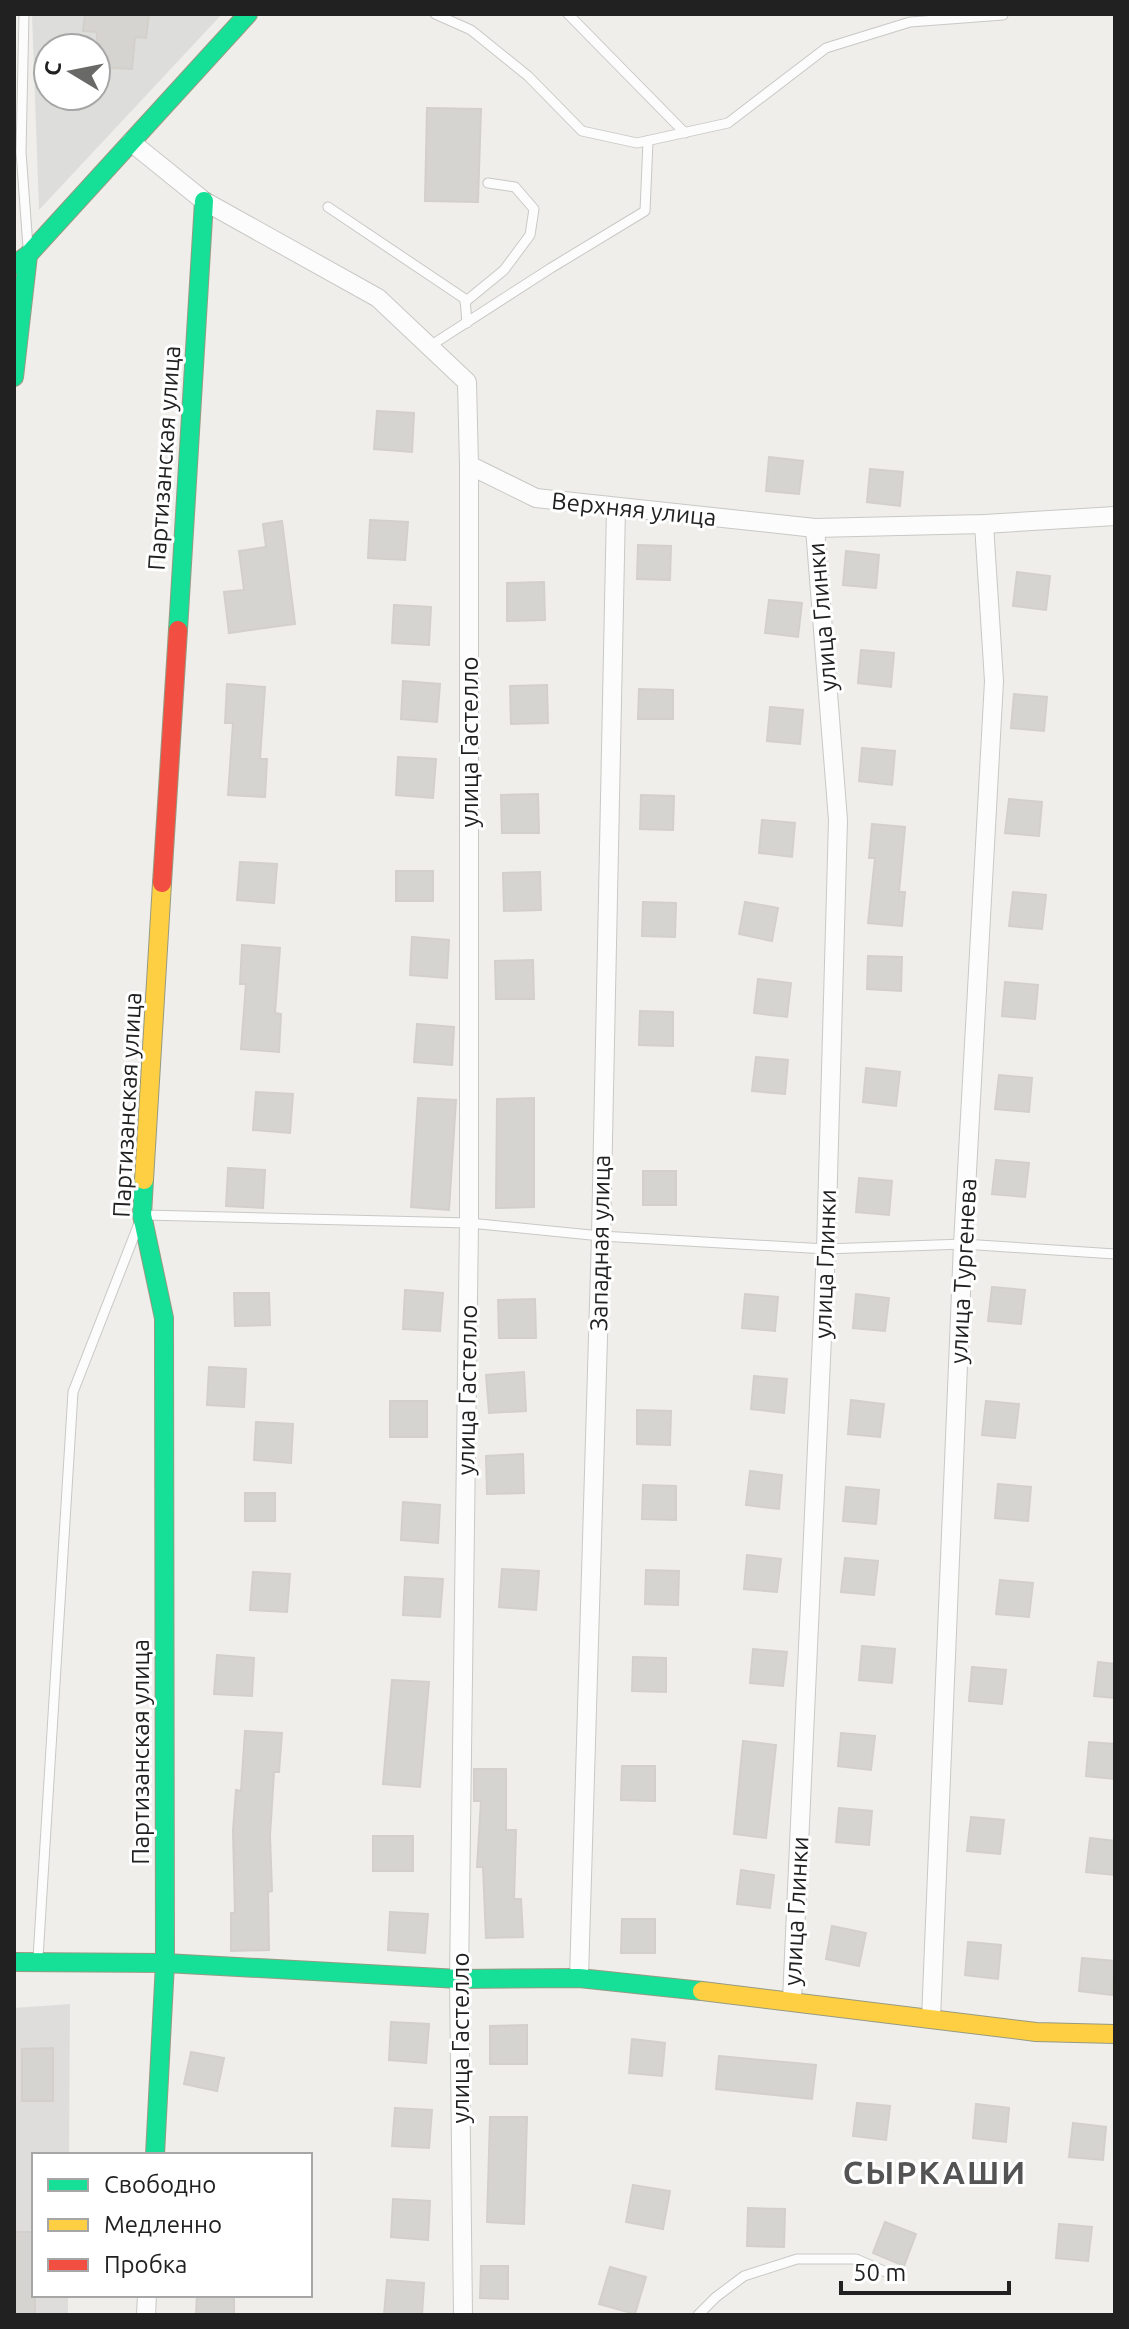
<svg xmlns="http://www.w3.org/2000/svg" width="1129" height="2329" font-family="Ubuntu,sans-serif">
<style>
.residential{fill:#dedddb}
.religious{fill:#dddddb;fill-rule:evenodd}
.building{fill:#d6d4d1;stroke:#d3d0cb;stroke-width:2}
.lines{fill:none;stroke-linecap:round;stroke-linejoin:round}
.lane-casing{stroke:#c8c8c6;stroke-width:11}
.street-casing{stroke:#c8c8c6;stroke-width:20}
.fast-casing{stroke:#969a80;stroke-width:20}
.slow-casing{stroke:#969a80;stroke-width:20}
.jam-casing{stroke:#969a80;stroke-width:20}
.lane{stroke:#fdfcfc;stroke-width:9}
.street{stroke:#fdfcfc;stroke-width:18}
.fast{stroke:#16e098;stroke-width:18}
.slow{stroke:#ffcf43;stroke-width:18}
.jam{stroke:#f24e42;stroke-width:18}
.labels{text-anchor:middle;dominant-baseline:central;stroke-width:6;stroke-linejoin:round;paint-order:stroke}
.street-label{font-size:24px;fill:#212121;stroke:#fff}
.district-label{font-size:32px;font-weight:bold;letter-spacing:2px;fill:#545454;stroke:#fff}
</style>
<rect width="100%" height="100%" fill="#efeeea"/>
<!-- residential -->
<polygon class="residential" points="70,2004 69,2155 34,2155 34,2295 68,2295 68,2315 14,2315 14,2008"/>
<!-- religious -->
<path class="religious" d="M32,14H222L39,210ZM48,48H96V96H48Z"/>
<!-- building -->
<g class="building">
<polygon points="85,14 149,14 146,38 135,37 132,69 96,67 97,32 83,31"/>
<polygon points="427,108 481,109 478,202 425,201"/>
<polygon points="377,411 414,413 412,452 374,449"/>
<polygon points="769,457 803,461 799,494 766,491"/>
<polygon points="870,469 903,472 900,506 867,502"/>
<polygon points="370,520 408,522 405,560 368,558"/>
<polygon points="282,521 295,624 229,633 224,592 244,590 239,551 266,547 263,524"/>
<polygon points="638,545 671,546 670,580 637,579"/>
<polygon points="846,551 879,555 876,588 843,585"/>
<polygon points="1017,572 1050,576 1046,610 1013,606"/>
<polygon points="544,582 545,620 507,621 507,583"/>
<polygon points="769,600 802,603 798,637 765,633"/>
<polygon points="394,605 431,607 429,645 392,643"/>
<polygon points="861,650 894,653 891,687 858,683"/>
<polygon points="403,681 440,684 437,722 401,719"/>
<polygon points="227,684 265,687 260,759 267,759 265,797 228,795 233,723 225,723"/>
<polygon points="547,685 548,723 511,724 510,686"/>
<polygon points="639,689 673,690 673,719 638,719"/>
<polygon points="1014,694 1047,697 1044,731 1011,728"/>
<polygon points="770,707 803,710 800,744 767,741"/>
<polygon points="862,748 895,751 892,785 859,781"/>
<polygon points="398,757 436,759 433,798 396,795"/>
<polygon points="538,794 539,833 502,833 501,795"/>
<polygon points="641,795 674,796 673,830 640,829"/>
<polygon points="1009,799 1042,802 1039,836 1005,833"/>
<polygon points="762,820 795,823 792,857 759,853"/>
<polygon points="872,824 905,827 899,892 905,892 902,926 868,923 875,858 869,858"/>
<polygon points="240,862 277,864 274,903 237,900"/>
<rect x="396" y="871" width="37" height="30"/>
<polygon points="540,872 541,910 504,911 503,873"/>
<polygon points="1013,892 1046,895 1042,929 1009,926"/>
<polygon points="643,902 676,903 675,937 642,936"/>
<polygon points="745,902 778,908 772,941 739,934"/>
<polygon points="412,937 449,940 447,978 410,975"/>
<polygon points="242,945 280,948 275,1013 281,1014 279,1052 241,1049 246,984 240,984"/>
<polygon points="868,956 902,957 901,991 867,989"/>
<polygon points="533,960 534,999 496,999 495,961"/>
<polygon points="758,979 791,983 787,1017 754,1013"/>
<polygon points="1005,982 1038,985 1035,1019 1002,1016"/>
<polygon points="640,1011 673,1012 673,1046 639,1045"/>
<polygon points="417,1024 454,1027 452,1065 414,1062"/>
<polygon points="756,1057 788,1060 785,1094 752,1091"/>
<polygon points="866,1068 900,1072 896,1106 863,1102"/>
<polygon points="999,1075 1032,1078 1029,1112 995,1109"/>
<polygon points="256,1092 293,1094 290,1133 253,1130"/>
<polygon points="418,1098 456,1100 449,1210 411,1207"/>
<polygon points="534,1098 534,1207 496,1208 497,1099"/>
<polygon points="996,1160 1029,1163 1025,1197 992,1194"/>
<polygon points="228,1168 265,1170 263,1208 226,1206"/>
<rect x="643" y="1171" width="33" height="34"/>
<polygon points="859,1178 892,1181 889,1215 856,1212"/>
<polygon points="992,1287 1025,1290 1021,1324 988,1321"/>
<polygon points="405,1290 443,1293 440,1331 403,1329"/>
<polygon points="234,1293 269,1293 270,1325 235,1326"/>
<polygon points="745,1294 778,1297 775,1331 742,1328"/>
<polygon points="856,1294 889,1298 885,1331 853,1328"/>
<polygon points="535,1299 536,1338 499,1338 498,1300"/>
<polygon points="209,1367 246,1369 244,1407 207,1405"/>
<polygon points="524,1372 526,1411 489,1413 486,1375"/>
<polygon points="754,1376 787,1379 784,1413 751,1409"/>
<polygon points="851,1400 884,1404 880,1437 848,1434"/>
<rect x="390" y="1401" width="37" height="36"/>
<polygon points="986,1401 1019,1404 1015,1438 982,1435"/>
<polygon points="637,1410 671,1411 670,1445 637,1444"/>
<polygon points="256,1422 293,1424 291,1463 254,1460"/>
<polygon points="523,1454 524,1493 487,1494 486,1456"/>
<polygon points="750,1471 782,1475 779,1509 746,1505"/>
<polygon points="998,1484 1031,1487 1028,1521 995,1518"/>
<polygon points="643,1485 676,1486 676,1520 642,1519"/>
<polygon points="846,1487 879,1490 876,1524 843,1521"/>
<rect x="245" y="1493" width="30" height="28"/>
<polygon points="403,1502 440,1505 438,1543 401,1540"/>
<polygon points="747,1555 781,1559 777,1592 744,1589"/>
<polygon points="845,1558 878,1561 874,1595 841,1592"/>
<polygon points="502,1569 539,1571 536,1610 499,1607"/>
<polygon points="646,1570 679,1571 678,1605 645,1604"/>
<polygon points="253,1572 290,1574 287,1612 250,1610"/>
<polygon points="405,1577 443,1579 440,1617 403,1615"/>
<polygon points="1000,1580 1033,1583 1029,1617 996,1614"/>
<polygon points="862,1646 895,1649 892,1683 859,1680"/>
<polygon points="753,1649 787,1652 783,1686 750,1683"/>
<polygon points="217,1655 254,1658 252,1696 214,1694"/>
<polygon points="633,1657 666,1658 666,1692 632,1691"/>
<polygon points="1098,1662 1115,1664 1115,1698 1094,1696"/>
<polygon points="972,1667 1006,1670 1002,1704 969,1701"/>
<polygon points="392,1680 429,1682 420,1787 383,1784"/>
<polygon points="245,1731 282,1733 279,1772 274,1772 270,1836 272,1891 268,1892 269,1950 231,1951 231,1913 235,1913 233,1831 236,1790 241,1791"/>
<polygon points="841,1733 875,1736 871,1770 838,1766"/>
<polygon points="743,1741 776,1745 766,1838 734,1834"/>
<polygon points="1089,1742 1115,1744 1115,1779 1086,1776"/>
<polygon points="622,1766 655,1766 655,1801 621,1800"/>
<polygon points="474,1769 506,1769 506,1830 516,1830 514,1899 521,1899 523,1937 486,1938 483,1867 477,1867 481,1801 474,1801"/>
<polygon points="839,1808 872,1811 869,1845 836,1842"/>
<polygon points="971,1817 1004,1820 1000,1854 967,1851"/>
<rect x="373" y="1836" width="40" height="35"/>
<polygon points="1090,1838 1115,1841 1115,1875 1086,1872"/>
<polygon points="741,1870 774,1875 770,1908 737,1904"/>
<polygon points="390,1912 428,1914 425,1953 388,1950"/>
<polygon points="622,1919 655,1919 655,1953 621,1953"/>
<polygon points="832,1926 866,1933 859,1966 826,1959"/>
<polygon points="968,1942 1001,1945 998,1979 965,1975"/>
<polygon points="1082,1958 1115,1961 1112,1995 1079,1991"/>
<polygon points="391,2022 429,2024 426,2063 389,2060"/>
<polygon points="527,2025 527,2064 490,2064 490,2026"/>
<polygon points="632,2039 665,2043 662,2076 629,2073"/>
<polygon points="53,2048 53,2101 22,2101 22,2049"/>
<polygon points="191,2052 224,2058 217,2091 184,2084"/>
<polygon points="719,2056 816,2065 812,2099 716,2089"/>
<polygon points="857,2103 890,2106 886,2140 853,2136"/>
<polygon points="976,2104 1009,2108 1006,2142 973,2138"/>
<polygon points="395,2108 432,2110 429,2148 392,2146"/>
<polygon points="490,2117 527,2117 524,2224 487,2222"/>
<polygon points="1073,2123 1106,2127 1103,2160 1069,2157"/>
<polygon points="633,2185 670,2191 663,2229 626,2222"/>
<polygon points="393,2199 430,2201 428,2240 391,2237"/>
<polygon points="748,2208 785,2209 784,2247 747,2246"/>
<polygon points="885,2222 916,2234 904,2266 873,2253"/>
<polygon points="1059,2224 1092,2227 1088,2261 1056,2258"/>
<polygon points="14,2232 34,2232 35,2315 14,2315"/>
<polygon points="481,2266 508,2266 508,2299 480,2298"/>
<polygon points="610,2267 646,2277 635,2314 599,2304"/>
<polygon points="387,2280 424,2283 422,2315 384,2315"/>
<polygon points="197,2295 234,2295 234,2315 196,2315"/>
</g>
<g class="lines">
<defs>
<g id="lane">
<polyline points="24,14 21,152 28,247"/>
<polyline points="435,14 471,30 528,76 582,131 637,143 728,123 826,48 910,22 1003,15"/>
<polyline points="568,14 685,133"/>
<polyline points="328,207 465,299 467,323"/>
<polyline points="465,302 504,270 530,235 534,209 515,187 488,183"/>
<polyline points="430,346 551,268 645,211 648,141"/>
<polyline points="145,1215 469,1223 601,1236 826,1249 963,1244 1115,1254"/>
<polyline points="38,1958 73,1392 138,1226"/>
<polyline points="698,2315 716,2297 744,2276 797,2259 856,2259 886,2272"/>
</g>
<g id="street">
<polyline points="131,142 204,201 378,298 467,382 469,465 536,498 815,528 984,524 1115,516"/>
<polyline points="579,1978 601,1236 616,507"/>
<polyline points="792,2000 826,1249 838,820 815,528"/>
<polyline points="931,2019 963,1244 994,681 984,524"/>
<polyline points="146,2315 147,2295"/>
<polyline points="463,2315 459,1979 469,1223 469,465"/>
</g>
<g id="fast">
<polyline points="14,265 28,255 248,14"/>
<polyline points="14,377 28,255"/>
<polyline points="178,630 204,201"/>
<polyline points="144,1180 142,1215 164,1318 165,1963 155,2155"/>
<polyline points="14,1962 165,1963 459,1979 579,1978 702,1991"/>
</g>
<g id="slow">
<polyline points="144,1180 162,883"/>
<polyline points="702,1991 1036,2032 1115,2034"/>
</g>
<polyline id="jam" points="162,883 178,630"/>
</defs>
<!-- lane casing -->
<use href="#lane" class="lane-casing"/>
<!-- street casing -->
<use href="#street" class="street-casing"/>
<!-- fast casing -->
<use href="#fast" class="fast-casing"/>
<!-- slow casing -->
<use href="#slow" class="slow-casing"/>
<!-- jam casing -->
<use href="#jam" class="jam-casing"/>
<!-- lane -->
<use href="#lane" class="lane"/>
<!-- street -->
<use href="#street" class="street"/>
<!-- fast -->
<use href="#fast" class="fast"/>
<!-- slow -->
<use href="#slow" class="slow"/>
<!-- jam -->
<use href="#jam" class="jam"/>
</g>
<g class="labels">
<!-- street labels -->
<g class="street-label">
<text transform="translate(164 458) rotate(-86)">Партизанская улица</text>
<text transform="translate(634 509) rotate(6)">Верхняя улица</text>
<text transform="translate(822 617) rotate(-95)">улица Глинки</text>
<text transform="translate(469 742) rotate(-90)">улица Гастелло</text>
<text transform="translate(127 1105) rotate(-87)">Партизанская улица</text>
<text transform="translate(600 1243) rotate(-89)">Западная улица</text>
<text transform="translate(825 1264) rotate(-88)">улица Глинки</text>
<text transform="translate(963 1271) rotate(-87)">улица Тургенева</text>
<text transform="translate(467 1390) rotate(-89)">улица Гастелло</text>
<text transform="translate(140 1752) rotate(-90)">Партизанская улица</text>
<text transform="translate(796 1911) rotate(-87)">улица Глинки</text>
<text transform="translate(460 2038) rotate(-90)">улица Гастелло</text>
</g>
<!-- district labels -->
<g class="district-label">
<text x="935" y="2172">СЫРКАШИ</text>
</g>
</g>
<!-- border -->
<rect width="1129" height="2329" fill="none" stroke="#212121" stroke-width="32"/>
<!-- legend -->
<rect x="32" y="2153" width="280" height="144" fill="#ffffff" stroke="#a6a6a6" stroke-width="2"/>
<rect x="48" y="2179" width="40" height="12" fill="#16e098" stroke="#a6a6a6" stroke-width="2"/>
<text x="104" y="2193" font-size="24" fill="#212121">Свободно</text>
<rect x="48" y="2219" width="40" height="12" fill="#ffcf43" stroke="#a6a6a6" stroke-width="2"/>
<text x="104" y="2233" font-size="24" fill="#212121">Медленно</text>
<rect x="48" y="2259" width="40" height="12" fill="#f24e42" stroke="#a6a6a6" stroke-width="2"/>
<text x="104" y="2273" font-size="24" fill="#212121">Пробка</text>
<!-- north arrow -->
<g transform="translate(72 72) rotate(280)"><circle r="38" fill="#ffffff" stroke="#a6a6a6" stroke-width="2"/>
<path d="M0-6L14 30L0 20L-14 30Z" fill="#696967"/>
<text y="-12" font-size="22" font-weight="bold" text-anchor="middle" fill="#212121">С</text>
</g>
<!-- scale -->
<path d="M841 2281v12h168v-12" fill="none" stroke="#212121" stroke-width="4"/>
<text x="853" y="2281" font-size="24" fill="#212121" stroke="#ffffff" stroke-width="6" paint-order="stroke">50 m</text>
</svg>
